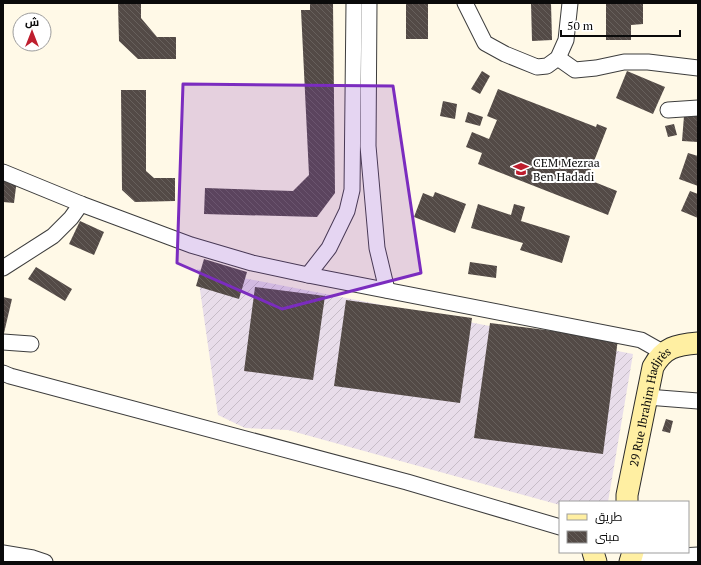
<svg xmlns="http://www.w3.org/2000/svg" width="701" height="565" font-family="'PT Serif',Cairo,serif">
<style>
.industrial{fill:url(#industrial-furrows)}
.building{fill:url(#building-back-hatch)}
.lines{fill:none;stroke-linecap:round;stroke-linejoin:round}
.minor-casing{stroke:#3d3d3d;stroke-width:17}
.secondary-casing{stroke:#2c2c2c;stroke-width:23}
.minor{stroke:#fff;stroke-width:15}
.secondary{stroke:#ffefa2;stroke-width:21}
.marked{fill:#7b2cbf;fill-opacity:0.2;stroke:#7b2cbf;stroke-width:3;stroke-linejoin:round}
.labels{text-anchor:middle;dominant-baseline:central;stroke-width:4;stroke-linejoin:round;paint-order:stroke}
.poi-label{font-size:12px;fill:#0a0a0a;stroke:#fff;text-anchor:start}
.street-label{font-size:12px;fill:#0a0a0a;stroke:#fff}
</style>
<defs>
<pattern id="industrial-furrows" width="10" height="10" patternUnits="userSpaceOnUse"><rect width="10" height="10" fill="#e8ddea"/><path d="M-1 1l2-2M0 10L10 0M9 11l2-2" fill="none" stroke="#c6bcc7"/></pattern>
<pattern id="building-back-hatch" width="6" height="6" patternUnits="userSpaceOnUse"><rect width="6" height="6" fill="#534a46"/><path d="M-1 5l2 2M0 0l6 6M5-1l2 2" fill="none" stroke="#67605c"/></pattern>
</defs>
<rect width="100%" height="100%" fill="#fff9e7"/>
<!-- industrial -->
<polygon class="industrial" points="197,269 633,354 608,502 560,502 560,505 288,430 245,428 218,415"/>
<!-- building -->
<g class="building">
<polygon points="118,3 141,3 141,18 157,37 176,37 176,59 138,59 119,41"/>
<polygon points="310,3 333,3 335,193 317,217 204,214 205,188 293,191 309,175 301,10 310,10"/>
<rect x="406" y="3" width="22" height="36"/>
<polygon points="531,3 551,3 552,40 532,41"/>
<polygon points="606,3 643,3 643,24 631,25 631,40 606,40"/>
<polygon points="482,71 490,76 480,94 471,89"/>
<polygon points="627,71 665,87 653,114 616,98"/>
<polygon points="498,89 596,127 597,124 607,128 587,179 617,191 608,215 478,164 482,153 466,147 472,132 489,139 497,120 487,116"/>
<polygon points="121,90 146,90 146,171 154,178 175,178 175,201 135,202 122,190"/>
<polygon points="443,101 457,104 455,119 440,116"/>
<polygon points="468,112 483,117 480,126 465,122"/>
<polygon points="684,116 698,116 698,142 682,141"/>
<polygon points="674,124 677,135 668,137 665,126"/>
<polygon points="688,153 698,156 698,186 679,179"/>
<polygon points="3,177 17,179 14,203 3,202"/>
<polygon points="690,191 698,194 698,218 681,211"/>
<polygon points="435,192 466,204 455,233 414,217 423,193 433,197"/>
<polygon points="478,204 511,215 514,204 525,207 521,221 570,236 562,263 520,250 523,243 471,228"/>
<polygon points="80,221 104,232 94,255 69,244"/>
<polygon points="204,259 247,272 239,299 196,286"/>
<polygon points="470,262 497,266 496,278 468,274"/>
<polygon points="36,267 72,289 65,301 28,279"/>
<polygon points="255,287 325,296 313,380 244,371"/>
<polygon points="3,297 12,299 4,333 3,333"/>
<polygon points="346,300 472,318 460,403 334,386"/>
<polygon points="490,323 618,339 603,454 474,438"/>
<polygon points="666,419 673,421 670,433 662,431"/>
</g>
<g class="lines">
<defs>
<g id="minor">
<polyline points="369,3 368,146 377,248 387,290"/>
<polyline points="465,3 485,43 505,54 537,67 547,66 558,58 566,40 570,3"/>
<polyline points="558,58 575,70 596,68 624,62 648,62 698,68"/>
<polyline points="668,110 698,108"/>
<polyline points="3,172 81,204 191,245 252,263 308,275 641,340 664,353"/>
<polyline points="3,268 53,236 71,218 81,204"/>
<polyline points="308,275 329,248 347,211 352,190 354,3"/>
<polyline points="3,342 31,344"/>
<polyline points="3,373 10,376 407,482 560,527"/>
<polyline points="647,397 698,401"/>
<polyline points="3,553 33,558 45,562"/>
<polyline points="635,562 665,557 698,555"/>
</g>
<g id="secondary">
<path id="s1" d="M627,502V495L653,367C664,347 676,345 698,343"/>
<polyline points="593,552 596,562"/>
<polyline points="630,562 633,552"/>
</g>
</defs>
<!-- minor casing -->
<use href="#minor" class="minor-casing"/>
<!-- secondary casing -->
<use href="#secondary" class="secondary-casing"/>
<!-- minor -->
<use href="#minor" class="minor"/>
<!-- secondary -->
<use href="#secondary" class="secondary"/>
</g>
<!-- marked area -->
<path class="marked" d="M183,84L393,86L421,273L282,309L177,263Z"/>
<!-- icons -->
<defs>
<symbol id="school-bare" viewBox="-9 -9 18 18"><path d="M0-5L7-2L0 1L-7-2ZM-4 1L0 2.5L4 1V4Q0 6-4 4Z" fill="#be1e2e" stroke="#fff" stroke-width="2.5" paint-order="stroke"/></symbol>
</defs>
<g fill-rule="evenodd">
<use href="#school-bare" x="510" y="158" width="22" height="22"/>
</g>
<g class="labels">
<!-- poi labels -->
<g class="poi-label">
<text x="533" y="162">CEM Mezraa<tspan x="533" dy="14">Ben Hadadi</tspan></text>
</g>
<!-- street labels -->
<g class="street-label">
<text stroke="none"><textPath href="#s1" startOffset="99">29 Rue Ibrahim Hadjrès</textPath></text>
</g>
</g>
<!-- border -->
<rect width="701" height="565" fill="none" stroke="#0a0a0a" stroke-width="8"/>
<!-- legend -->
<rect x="559" y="501" width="130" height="52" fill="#ffffff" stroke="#9d9d9d"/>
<rect x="567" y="514" width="20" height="6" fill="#ffefa2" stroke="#9d9d9d"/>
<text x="595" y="521" font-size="12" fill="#0a0a0a">طريق</text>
<rect x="567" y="531" width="20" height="12" fill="url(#building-back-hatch)" stroke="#9d9d9d"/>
<text x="595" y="541" font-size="12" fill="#0a0a0a">مبنى</text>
<!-- north arrow -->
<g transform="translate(32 32)"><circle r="19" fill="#ffffff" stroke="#9d9d9d"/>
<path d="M0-3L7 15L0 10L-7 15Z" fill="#be1e2e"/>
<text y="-6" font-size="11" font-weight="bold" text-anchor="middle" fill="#0a0a0a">ش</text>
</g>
<!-- scale -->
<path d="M561 30v6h119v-6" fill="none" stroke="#0a0a0a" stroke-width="2"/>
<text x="567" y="30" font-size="12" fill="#0a0a0a" stroke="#ffffff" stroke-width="3" paint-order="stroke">50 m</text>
</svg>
